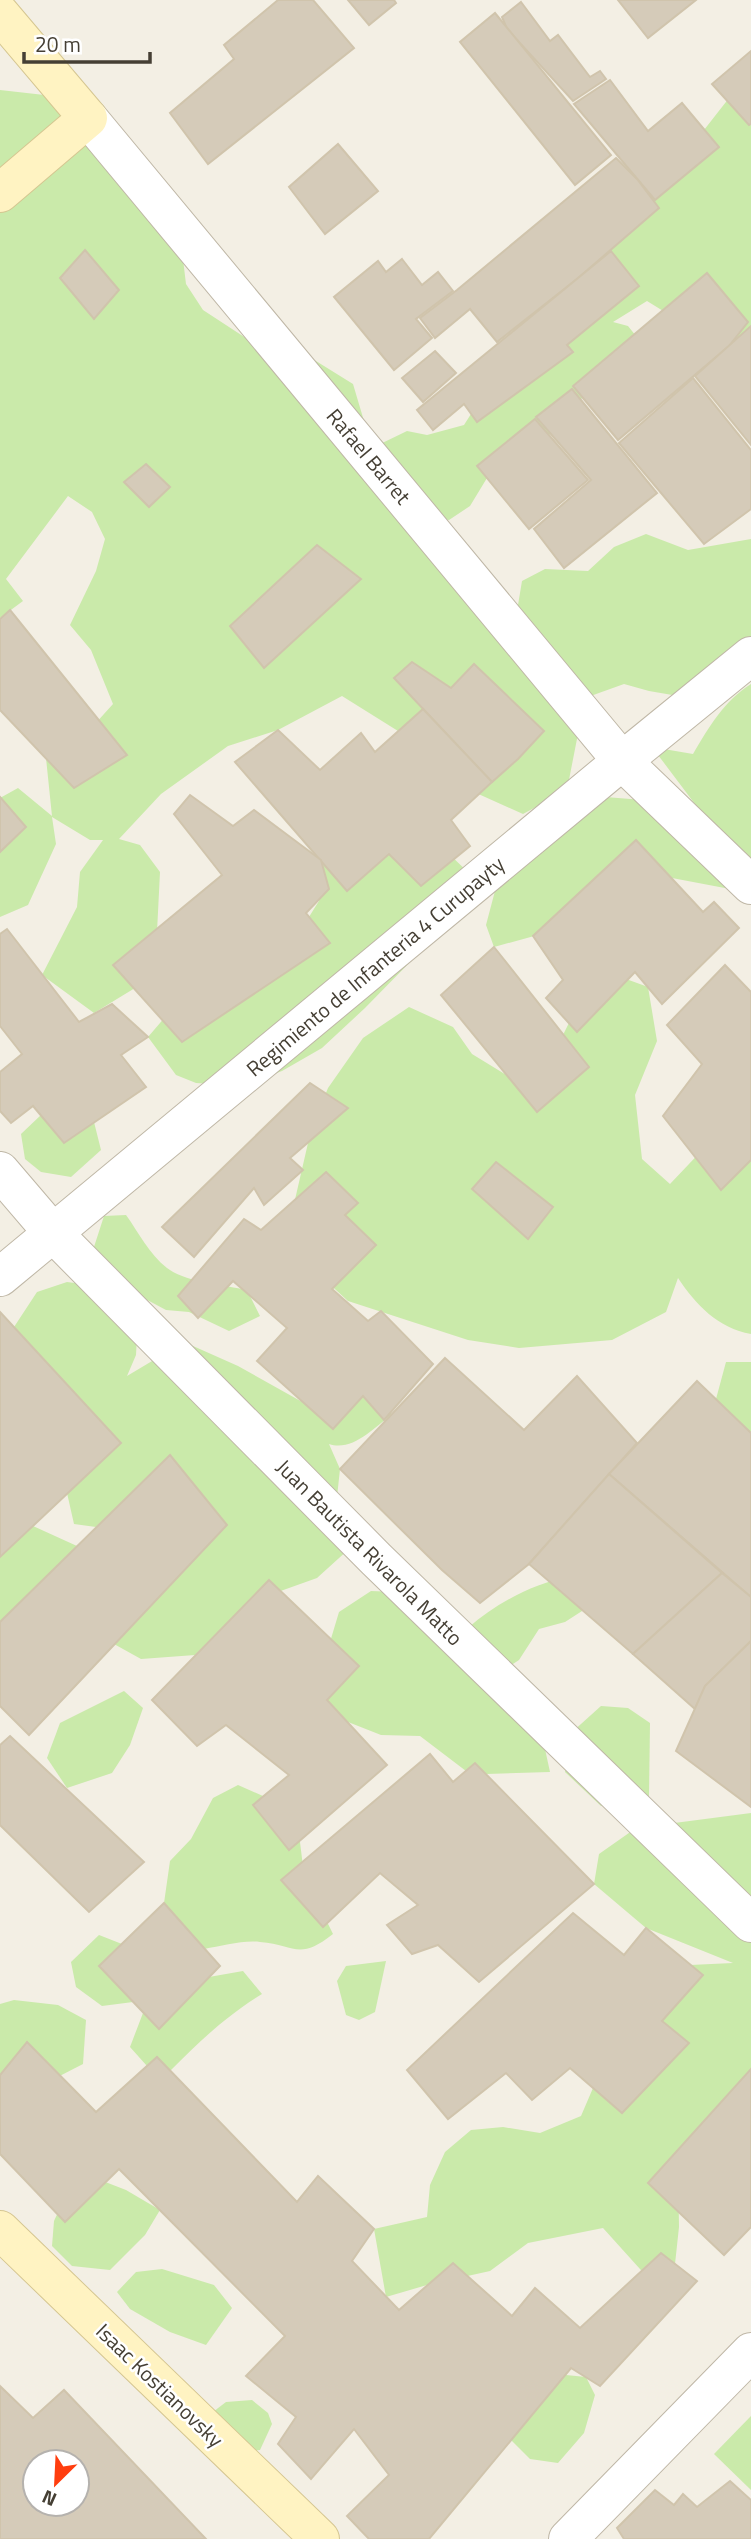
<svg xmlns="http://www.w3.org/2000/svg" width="751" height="2539" font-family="'Titillium Web',sans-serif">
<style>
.green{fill:#caeaaa}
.building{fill:#d5cbb9;stroke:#d0c4ac;stroke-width:2;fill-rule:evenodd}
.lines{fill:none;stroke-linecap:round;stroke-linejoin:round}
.street-casing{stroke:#bfb7a6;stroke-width:40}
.secondary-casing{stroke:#d5c691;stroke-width:40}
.street{stroke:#fff;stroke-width:38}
.secondary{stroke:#fff3c2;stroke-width:38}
.labels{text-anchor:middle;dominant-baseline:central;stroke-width:5;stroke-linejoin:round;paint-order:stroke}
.street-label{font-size:21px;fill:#453f34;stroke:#fff}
</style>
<rect width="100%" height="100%" fill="#f3efe4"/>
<!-- green -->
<g class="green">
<polygon points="751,81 751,348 729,346 681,322 647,301 613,322 628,326 640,341 575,405 543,442 487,478 470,506 449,520 418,515 516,617 522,581 545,569 588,571 614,547 646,534 688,550 751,539 751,650 684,697 649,691 624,684 585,698 567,790 523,814 454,783 398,731 342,696 278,730 228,746 161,794 119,839 140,845 160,872 156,952 135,988 94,1013 42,975 77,907 80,872 103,840 90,840 52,817 56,844 28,905 0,917 0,798 18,788 52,816 46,758 85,735 113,704 91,650 70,625 96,571 105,539 92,512 68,496 6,579 23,601 0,618 0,90 71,98 178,218 186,284 203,310 255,344 295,348 353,384 372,448 407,431 427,435 464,425 478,403 577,279 637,179 674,165 694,168 704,130 740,84"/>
<path d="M751,684V873L730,889L672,878L621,912L494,947L486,925L500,872L593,796L643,800L704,816L652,747L693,754C709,727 724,701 751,684Z"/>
<polygon points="343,828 445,850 474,878 415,957 365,1008 322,1048 282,1071 242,1086 196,1083 176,1075 148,1037 202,974 302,928 319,901 321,860"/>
<path d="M596,968L648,987L657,1041L635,1095L642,1159L670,1184L707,1145L751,1148V1334C718,1328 696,1305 678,1278L666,1312L612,1340L519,1348L468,1340L348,1301L312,1268L291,1217L311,1130L328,1088L363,1038L409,1007L453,1027L472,1054L508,1076L563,1035Z"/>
<polygon points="41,1115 94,1122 101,1150 71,1177 41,1172 25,1159 21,1134"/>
<path d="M126,1215C139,1233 149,1254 167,1268C185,1282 224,1285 247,1290L260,1316L229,1331L189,1312L166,1310L136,1294L138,1317L136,1355L127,1376L184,1342L238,1366L313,1408L395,1386L391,1415C374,1428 352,1452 329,1444L340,1469L337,1497L349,1549L317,1578L247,1603L195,1655L141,1659L114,1644L164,1493L114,1510L96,1527L74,1524L67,1493L90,1408H56L14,1360V1327L37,1292L67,1282L113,1288L93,1250L104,1216Z"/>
<polygon points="726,1362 751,1362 751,1483 716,1399"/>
<polygon points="33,1526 77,1546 66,1557 32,1615 0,1646 0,1540"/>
<path d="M570,1576L596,1602L565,1622L539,1629L519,1660L495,1676L545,1749L550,1772L486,1774L466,1771L420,1736L381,1735L348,1722L327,1700V1652L339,1612L371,1591L396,1592L468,1628C496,1603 533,1584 570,1576Z"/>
<polygon points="124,1691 143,1708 130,1745 112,1773 67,1788 47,1758 60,1723"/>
<polygon points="601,1706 628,1708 650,1723 649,1796 601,1806 565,1772 571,1733"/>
<path d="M238,1785L281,1804L300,1842L304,1875L333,1934C299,1961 295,1945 260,1942C243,1940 222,1946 204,1949L164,1903L170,1861L191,1839L213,1798Z"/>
<polygon points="751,1813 751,2124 678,2165 679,2227 675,2264 649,2279 603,2228 528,2243 490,2271 427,2285 386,2297 374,2229 427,2217 430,2185 445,2152 471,2130 503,2127 540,2133 581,2116 593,2088 641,2048 690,1965 733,1963 646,1928 594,1884 599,1854 636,1828"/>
<polygon points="99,1935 122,1944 140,1984 133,2002 102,2006 76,1987 71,1962"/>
<polygon points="386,1961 375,2012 359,2020 346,2015 337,1981 346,1966"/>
<path d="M243,1971L262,1994C225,2017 201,2040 170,2071L147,2066L130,2047L143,2013L183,2004L209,1977Z"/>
<polygon points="14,2000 58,2005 86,2020 83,2064 48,2082 0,2099 0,2004"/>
<polygon points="95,2178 126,2190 160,2210 145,2235 110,2270 72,2266 52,2246 54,2221 68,2191"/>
<polygon points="162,2269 214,2285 232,2308 206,2345 170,2332 130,2309 117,2292 136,2272"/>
<polygon points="523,2365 566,2375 586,2377 595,2395 584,2433 558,2463 530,2459 496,2425"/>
<polygon points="252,2400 268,2413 272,2424 260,2450 232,2454 209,2415 226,2402"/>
<polygon points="751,2416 751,2490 714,2454"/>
</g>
<!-- building -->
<g class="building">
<polygon points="278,0 313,0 354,48 208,164 170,113 234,59 224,45"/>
<polygon points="348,0 394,0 396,3 369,25"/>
<polygon points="618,0 696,0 648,38"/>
<polygon points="521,2 550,41 558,35 590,77 600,71 606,79 573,101 507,29 502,17"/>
<polygon points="495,13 611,155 575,185 460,42"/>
<polygon points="751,51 751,124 749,125 712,84"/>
<polygon points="610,80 648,131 682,103 719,147 655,200 574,104"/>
<polygon points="338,144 378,191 325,234 289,187"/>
<polygon points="616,158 637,179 659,208 577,279 497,342 470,309 435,338 420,318 457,290"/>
<polygon points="85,250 119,290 94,319 60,278"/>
<polygon points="611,251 639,286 567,345 573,352 477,422 464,404 433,430 417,410"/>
<polygon points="402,259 422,285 438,272 453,291 416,319 432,338 394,370 334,297 378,261 386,272"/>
<polygon points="707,273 748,322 729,346 618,440 573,386"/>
<polygon points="751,326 751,445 695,376"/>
<polygon points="435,351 456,373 423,402 402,378"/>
<polygon points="693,378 751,450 751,509 704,544 619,443"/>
<polygon points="572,389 657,493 564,568 534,529 591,480 536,417"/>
<polygon points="535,419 588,480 529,529 477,466"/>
<polygon points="146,464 170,487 149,507 124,482"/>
<polygon points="317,545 361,579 264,668 230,626"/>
<polygon points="10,610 127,755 74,788 0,710 0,619"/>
<polygon points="412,662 451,688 474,664 544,731 518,759 492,782 394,678"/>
<polygon points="423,709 492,782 451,820 470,846 421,886 389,854 347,891 235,762 278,730 320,770 361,733 375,752"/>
<polygon points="190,795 233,826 254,810 321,860 329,889 306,913 330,943 182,1042 113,965 222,875 174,814"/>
<polygon points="0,797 26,827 0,852"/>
<polygon points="636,840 703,912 714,902 739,928 662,1004 635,972 577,1032 546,998 563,980 533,936"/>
<polygon points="7,929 79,1022 112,1004 148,1037 121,1055 146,1087 64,1143 33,1106 11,1123 0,1111 0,1072 22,1054 0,1026 0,934"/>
<polygon points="494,947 589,1067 537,1112 441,995"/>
<polygon points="725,965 751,992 751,1160 721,1190 663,1116 702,1064 667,1025"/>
<polygon points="310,1083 348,1108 290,1158 303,1170 264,1205 254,1188 194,1257 162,1227"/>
<polygon points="496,1162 553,1207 528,1239 472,1189"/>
<polygon points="326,1172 358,1203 345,1215 376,1245 332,1289 368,1321 381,1311 433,1364 384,1420 363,1396 333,1429 257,1361 287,1328 233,1281 198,1318 178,1296 244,1219 261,1230"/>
<polygon points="0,1312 121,1443 0,1557"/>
<polygon points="445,1358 524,1430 577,1376 637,1443 529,1564 480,1603 442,1570 340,1469"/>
<polygon points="697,1381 751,1433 751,1597 609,1474"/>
<polygon points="170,1455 227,1525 29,1735 0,1706 0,1622"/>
<polygon points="609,1474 722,1573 633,1654 529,1564"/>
<polygon points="722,1573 751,1597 751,1641 705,1686 695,1709 633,1654"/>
<polygon points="269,1580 359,1666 327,1700 387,1765 289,1850 253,1805 289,1775 226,1725 197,1746 152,1700"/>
<polygon points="751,1641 751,1807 676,1751 705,1686"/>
<polygon points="10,1736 144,1862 89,1912 0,1825 0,1745"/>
<polygon points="430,1754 453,1782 475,1763 594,1884 479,1982 438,1945 412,1954 387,1925 418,1905 380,1873 323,1927 281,1880"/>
<polygon points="164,1903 220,1966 159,2029 99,1966"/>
<polygon points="573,1913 624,1955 646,1928 703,1975 662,2021 689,2043 622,2113 570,2068 532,2100 506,2073 448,2119 407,2070"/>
<polygon points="27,2042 96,2112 157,2057 297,2202 318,2176 374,2229 352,2261 399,2310 453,2263 512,2316 535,2288 580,2328 661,2253 697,2281 600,2386 571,2368 429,2539 369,2539 347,2516 389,2475 354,2429 311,2479 278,2444 296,2417 246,2376 285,2336 119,2169 65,2222 0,2154 0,2075"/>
<polygon points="751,2069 751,2227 724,2255 648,2183"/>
<path d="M0,2386L33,2418L64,2390L206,2539H0ZM35,2462H77V2504H35Z"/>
<polygon points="730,2481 751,2500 751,2539 624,2539 617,2528 655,2490 674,2505 683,2494 697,2507"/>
</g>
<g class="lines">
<defs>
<g id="street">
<polyline points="88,118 622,761 751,885"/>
<polyline points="0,1171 53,1233 376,1559 751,1923"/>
<polyline points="0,1277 622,761 751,656"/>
<polyline points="568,2539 751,2352"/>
</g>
<g id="secondary">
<polyline points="0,14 88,118 0,193"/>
<polyline points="0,2230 320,2539"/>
</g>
</defs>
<!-- street casing -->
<use href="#street" class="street-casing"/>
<!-- secondary casing -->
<use href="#secondary" class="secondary-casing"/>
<!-- street -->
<use href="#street" class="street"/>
<!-- secondary -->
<use href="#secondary" class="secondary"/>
</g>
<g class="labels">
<!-- street labels -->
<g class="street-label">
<text transform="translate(369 456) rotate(50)">Rafael Barret</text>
<text transform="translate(375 966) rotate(-40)">Regimiento de Infanteria 4 Curupayty</text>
<text transform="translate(370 1552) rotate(45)">Juan Bautista Rivarola Matto</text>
<text transform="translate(160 2385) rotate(44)">Isaac Kostianovsky</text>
</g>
</g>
<!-- north arrow -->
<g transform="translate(56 2483) rotate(204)"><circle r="33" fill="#ffffff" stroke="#b5b2ae" stroke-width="2"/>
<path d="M0-5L12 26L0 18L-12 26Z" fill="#ff3e0f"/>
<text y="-10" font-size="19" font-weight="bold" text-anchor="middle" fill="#453f34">N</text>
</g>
<!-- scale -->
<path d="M24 52v10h126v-10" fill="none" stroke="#453f34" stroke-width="3.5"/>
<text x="35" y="52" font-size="21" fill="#453f34" stroke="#ffffff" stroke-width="5" paint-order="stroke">20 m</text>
</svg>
